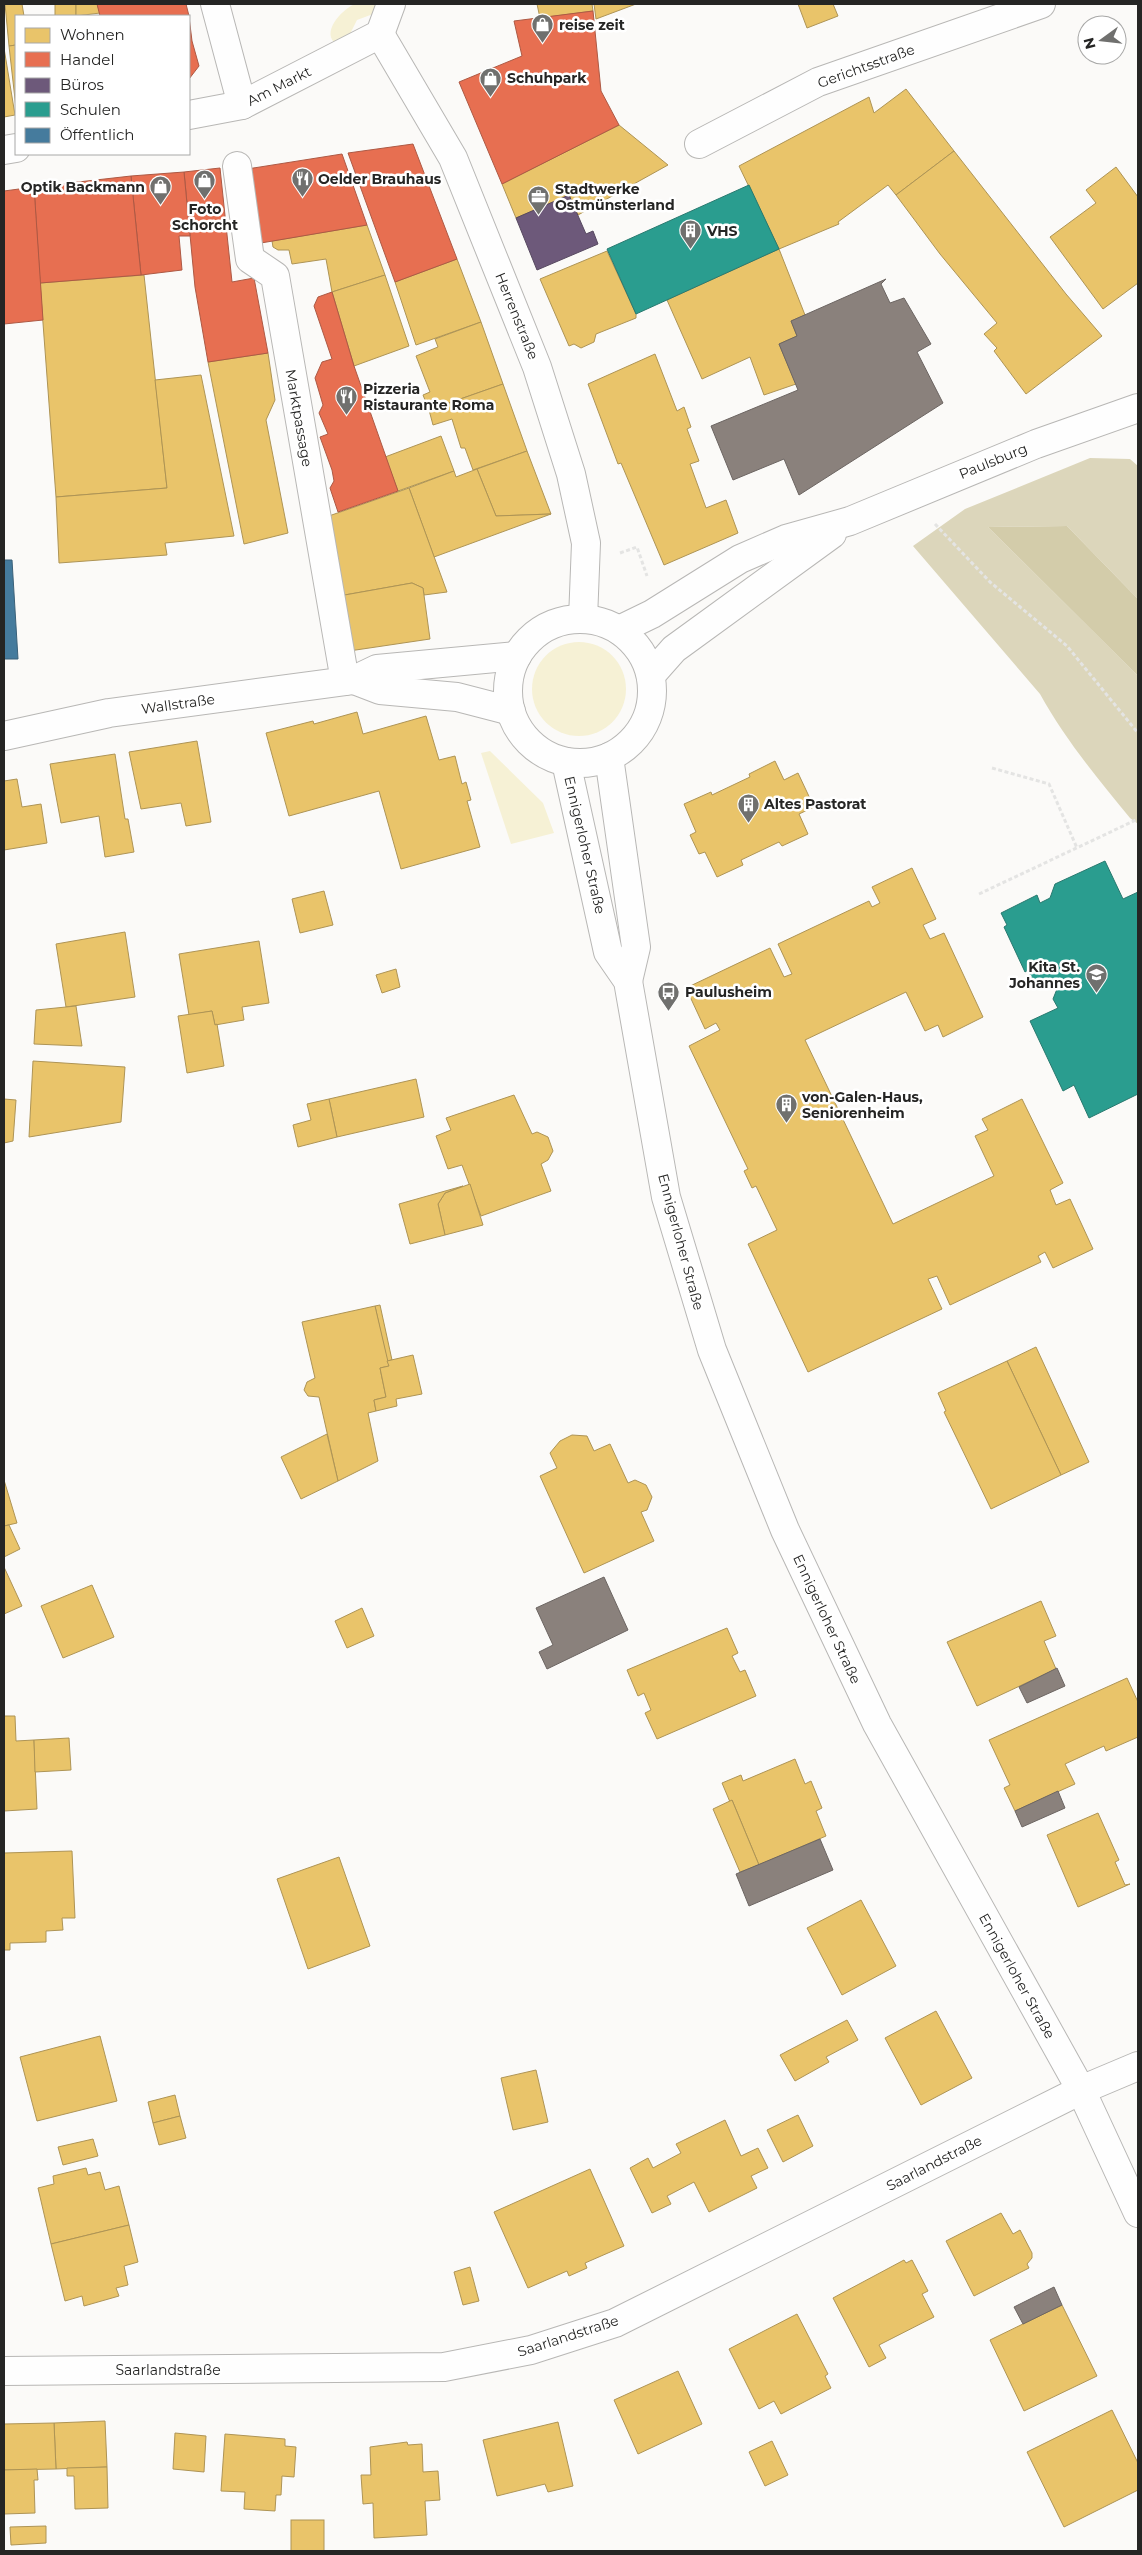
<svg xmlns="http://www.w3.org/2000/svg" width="1142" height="2555" font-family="Montserrat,sans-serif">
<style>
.green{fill:#f6f1d5}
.forest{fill:#dcd6bb}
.water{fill:#d3ccaa}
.homes{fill:#e9c46a;stroke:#ae9455}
.shops{fill:#e76f51;stroke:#ad5944}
.offices{fill:#6d597a;stroke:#574960}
.schools{fill:#2a9d8f;stroke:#28796f}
.public{fill:#457b9d;stroke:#3b6179}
.industry{fill:#8a817c;stroke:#6c6562}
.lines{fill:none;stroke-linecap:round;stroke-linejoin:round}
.minor-casing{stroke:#b8b7b5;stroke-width:30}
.major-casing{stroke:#b8b7b5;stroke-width:30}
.path{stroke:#e4e4e3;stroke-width:3;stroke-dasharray:4 2.5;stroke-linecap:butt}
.minor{stroke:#fefefe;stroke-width:28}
.major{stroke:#fefefe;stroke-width:28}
.labels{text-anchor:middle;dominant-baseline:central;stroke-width:5;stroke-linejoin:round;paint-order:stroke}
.poi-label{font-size:14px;font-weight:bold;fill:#252524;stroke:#fff;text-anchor:start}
.street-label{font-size:14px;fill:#252524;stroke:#fff}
</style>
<rect width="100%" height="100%" fill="#fbfaf8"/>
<!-- green -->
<g class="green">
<path d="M355,4H389L373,14L357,20L348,38L334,42C322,30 344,8 355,4Z"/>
<circle cx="579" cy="689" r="47"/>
<polygon points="490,751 543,803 554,833 511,844 481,753"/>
</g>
<!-- forest -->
<path class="forest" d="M1090,458L1130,459L1138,466V599L1067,526L988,527L1138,676V824L1130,818C1097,778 1065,739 1040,694L913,546L965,509Z"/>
<!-- water -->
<polygon class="water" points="1067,526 1138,599 1138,676 988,527"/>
<!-- homes -->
<g class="homes">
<polygon points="5,4 22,4 24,16 16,16 16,45 9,46"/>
<rect x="55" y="4" width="21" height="12"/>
<polygon points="76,4 97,4 100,13 76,16"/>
<polygon points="537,4 592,4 593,11 540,18"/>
<polygon points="594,4 636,4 596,19"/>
<polygon points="798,4 833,4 838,16 807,28"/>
<polygon points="16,45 16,108 9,46"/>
<polygon points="4,48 15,115 4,117"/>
<polygon points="906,89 954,151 896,195 888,185 838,222 839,224 779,249 739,166 869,97 874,113"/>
<polygon points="619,125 668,165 578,215 569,195 516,218 502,184"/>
<polygon points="954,151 1066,294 1102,336 1026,394 994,351 997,348 984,334 997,323 940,254 896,195"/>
<polygon points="1116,167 1138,197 1138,283 1103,309 1050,237 1096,203 1086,190"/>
<polygon points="367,225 385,275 332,292 326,259 292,264 289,250 278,250 273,247 272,241"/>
<polygon points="779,249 805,315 791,321 797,336 779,344 796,384 764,395 750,357 702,379 667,300"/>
<polygon points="607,251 636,314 636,318 596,334 594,342 581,348 574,344 569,346 540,279"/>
<polygon points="457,259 481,322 416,345 395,282"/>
<polygon points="144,275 167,488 56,497 40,283"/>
<polygon points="385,275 409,346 354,366 332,292"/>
<polygon points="481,322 503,384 429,410 423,395 430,392 416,356 438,347 435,339"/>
<polygon points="268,353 275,400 266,420 288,533 244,544 208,362"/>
<polygon points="655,354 677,411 684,407 691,427 687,429 699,461 690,464 706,508 726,500 738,533 664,565 621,463 618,464 588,384"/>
<polygon points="201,375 234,536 165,543 167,555 59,563 56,497 167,488 155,380"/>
<polygon points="503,384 527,451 473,470 465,448 461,448 452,419 433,425 429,410"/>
<polygon points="441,436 454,471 398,491 385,457"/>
<polygon points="527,451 551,514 496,516 477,469"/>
<polygon points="477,469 496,516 551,514 434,557 409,488 454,471 456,477"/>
<polygon points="409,488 447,592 424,595 423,588 412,583 339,596 326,517"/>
<polygon points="412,583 423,588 430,639 349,651 339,596"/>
<polygon points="357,712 363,734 426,716 439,760 455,756 462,784 466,782 471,800 467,801 480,847 401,869 379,791 289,816 266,733 313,721 314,724"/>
<polygon points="197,741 211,822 186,826 181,803 141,809 129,752"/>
<polygon points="115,754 125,819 128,819 134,852 105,857 99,816 61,823 50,764"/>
<polygon points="775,761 784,780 798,773 814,807 799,814 808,834 782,846 779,842 741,860 743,865 717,877 705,852 699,854 690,835 696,832 684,804 711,792 712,795 750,777 749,774"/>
<polygon points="17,779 22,807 41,804 47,843 4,850 4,781"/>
<polygon points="912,868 936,919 923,925 930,939 944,933 983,1017 943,1037 938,1025 925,1031 906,992 805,1040 893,1224 994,1176 975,1136 988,1130 982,1119 1022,1099 1063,1183 1050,1190 1056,1205 1070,1199 1093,1249 1053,1268 1045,1252 1038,1256 1041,1262 950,1305 937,1276 928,1279 942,1309 808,1372 748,1244 777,1230 756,1186 752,1188 744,1171 748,1169 689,1046 720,1030 716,1023 705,1029 686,988 770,948 784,977 792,974 778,944 869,901 872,907 880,903 872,887"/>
<polygon points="324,891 333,925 300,933 292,899"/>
<polygon points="125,932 135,997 66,1007 56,944"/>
<polygon points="259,941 269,1003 242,1007 244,1020 215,1025 212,1011 189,1015 179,954"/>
<polygon points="396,969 400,987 382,993 376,975"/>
<polygon points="76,1006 82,1046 34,1044 36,1010"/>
<polygon points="212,1011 215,1025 217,1024 224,1066 187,1073 178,1016"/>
<polygon points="33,1061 125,1067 121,1122 29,1137"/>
<polygon points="416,1079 424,1117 337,1137 329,1099"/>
<polygon points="514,1095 532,1134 537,1132 548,1137 553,1151 548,1160 541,1164 551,1191 481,1216 462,1165 448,1169 436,1136 451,1130 446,1118"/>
<polygon points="4,1099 16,1100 13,1141 4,1143"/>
<polygon points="329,1099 337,1137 298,1147 293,1125 311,1120 307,1104"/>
<polygon points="470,1184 483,1225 445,1235 438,1204 445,1193"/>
<polygon points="463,1186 445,1193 438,1204 445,1235 410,1244 399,1204"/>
<polygon points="380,1305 392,1360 387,1361 375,1306"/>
<polygon points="375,1306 389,1366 380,1368 386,1397 374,1400 376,1411 368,1413 378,1461 338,1481 319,1397 308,1396 304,1390 307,1382 315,1378 302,1322"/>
<polygon points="1036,1347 1089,1462 1061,1475 1007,1361"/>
<polygon points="413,1355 422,1394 396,1399 397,1406 376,1411 374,1400 386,1397 380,1368 389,1366 387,1361"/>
<polygon points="1007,1361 1061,1475 991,1509 944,1412 946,1411 938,1393"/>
<polygon points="327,1434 338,1481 301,1499 281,1457"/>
<polygon points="572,1435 587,1436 594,1451 610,1444 628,1483 635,1480 646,1485 652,1497 647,1510 641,1512 654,1541 584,1573 540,1476 557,1468 550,1453 560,1441"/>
<polygon points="4,1480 17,1523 4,1526"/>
<polygon points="9,1525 20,1549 4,1557 4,1526"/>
<polygon points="4,1567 22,1606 4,1614"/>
<polygon points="92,1585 114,1637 63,1658 41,1606"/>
<polygon points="1041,1601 1056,1636 1044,1641 1056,1669 977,1706 947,1642"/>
<polygon points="362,1608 374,1636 347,1648 335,1621"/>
<polygon points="727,1628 738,1653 732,1656 740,1672 745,1670 756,1696 657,1739 645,1713 651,1710 644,1693 638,1696 627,1670"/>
<polygon points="1127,1678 1138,1702 1138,1737 1106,1751 1104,1746 1065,1764 1075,1784 1015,1811 1004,1788 1010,1785 989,1740"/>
<polygon points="4,1716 15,1716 16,1741 34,1740 37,1809 4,1811"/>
<polygon points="69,1738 71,1770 35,1772 34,1740"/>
<polygon points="795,1759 805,1784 811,1781 822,1808 816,1811 826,1836 759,1865 732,1800 730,1802 722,1783 741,1775 743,1781"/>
<polygon points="732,1800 759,1865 740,1872 713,1809"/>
<polygon points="1098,1813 1119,1860 1115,1862 1125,1885 1130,1884 1078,1907 1047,1835"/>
<polygon points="72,1851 75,1918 62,1918 63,1930 46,1931 46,1942 10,1943 10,1950 4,1950 4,1853"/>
<polygon points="339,1857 370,1946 308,1969 277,1879"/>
<polygon points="861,1900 896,1966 842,1995 807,1928"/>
<polygon points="936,2011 972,2078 921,2105 885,2038"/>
<polygon points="847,2020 858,2040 826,2057 829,2062 795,2081 780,2055"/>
<polygon points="100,2036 117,2101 37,2121 20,2057"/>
<polygon points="536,2070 548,2122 513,2130 501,2078"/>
<polygon points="175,2095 180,2116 153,2123 148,2102"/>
<polygon points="798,2115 813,2146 783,2162 767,2130"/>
<polygon points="180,2116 186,2138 159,2145 153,2123"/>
<polygon points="725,2120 741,2156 758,2148 768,2168 751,2176 757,2188 709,2212 694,2182 667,2196 671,2204 652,2213 630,2168 648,2158 653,2168 681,2153 676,2144"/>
<polygon points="93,2139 98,2156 63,2165 58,2147"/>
<polygon points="86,2168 88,2175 100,2172 105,2190 119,2186 129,2225 51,2244 38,2188 54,2184 53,2176"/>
<polygon points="590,2169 624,2246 585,2263 587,2268 569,2276 567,2271 528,2288 494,2212"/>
<polygon points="1001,2213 1013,2234 1020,2230 1032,2253 1032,2258 1027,2264 1029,2268 974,2296 946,2241"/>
<polygon points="129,2225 138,2262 124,2266 128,2285 116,2288 119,2296 84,2306 82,2296 65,2301 51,2244"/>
<polygon points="904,2260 906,2263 912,2260 928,2291 922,2294 934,2317 879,2345 886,2358 869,2367 833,2298"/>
<polygon points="470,2267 479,2301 463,2305 454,2272"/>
<polygon points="1062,2305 1097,2376 1024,2411 990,2340"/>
<polygon points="797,2314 828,2374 825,2376 831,2388 781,2414 774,2401 759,2409 729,2349"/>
<polygon points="678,2371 702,2424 638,2454 614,2400"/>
<polygon points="1112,2410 1138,2463 1138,2490 1064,2527 1027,2452"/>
<polygon points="105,2421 107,2467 56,2469 54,2423"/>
<polygon points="558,2422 573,2486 548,2492 545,2484 497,2496 483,2440"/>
<polygon points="54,2423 56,2469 4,2470 4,2424"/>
<polygon points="175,2433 206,2436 204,2472 173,2469"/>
<polygon points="225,2434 285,2439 285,2446 296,2447 294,2477 282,2476 281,2495 276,2495 275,2511 244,2509 245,2492 221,2491"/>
<polygon points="772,2441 788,2475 765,2486 749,2452"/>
<polygon points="407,2442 408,2445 422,2444 423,2472 438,2471 440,2500 425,2501 427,2535 374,2538 373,2503 363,2504 361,2475 371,2475 370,2447"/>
<polygon points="107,2467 108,2508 75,2509 74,2476 67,2476 67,2468"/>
<polygon points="37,2469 38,2480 34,2480 35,2513 4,2514 4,2470"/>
<rect x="291" y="2520" width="33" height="31"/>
<polygon points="46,2526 46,2543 11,2545 10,2527"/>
</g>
<!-- shops -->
<g class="shops">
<polygon points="97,4 186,4 189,16 100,16"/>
<polygon points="593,11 601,91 619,125 502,184 459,82 522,56 514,21"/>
<polygon points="189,17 192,41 199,66 189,79"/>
<polygon points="413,144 457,259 395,282 348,153"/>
<polygon points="342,154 367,225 255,244 241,170"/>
<polygon points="220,168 232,282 254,278 268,353 208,362 195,287 184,172"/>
<polygon points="184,172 190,236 179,236 182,270 141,275 131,176"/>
<polygon points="131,176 141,275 40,283 34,187"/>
<polygon points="34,187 43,320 4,324 4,191"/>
<polygon points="332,292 354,366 398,491 338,512 330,488 334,481 332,470 320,437 328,434 319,413 323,405 315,378 322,362 332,359 314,306 318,297"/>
</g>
<!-- offices -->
<polygon class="offices" points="569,195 586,234 593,231 598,244 537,270 516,218"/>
<!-- schools -->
<g class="schools">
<polygon points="749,185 779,249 636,314 607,249"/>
<polygon points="1105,861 1123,899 1138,892 1138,1094 1089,1118 1074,1085 1063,1091 1030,1021 1058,1008 1053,999 1057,989 1052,978 1035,986 1028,970 1025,972 1004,927 1007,925 1001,913 1037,895 1040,903 1050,898 1055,884"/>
</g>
<!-- public -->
<polygon class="public" points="4,560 12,560 18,659 4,659"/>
<!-- industry -->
<g class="industry">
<polygon points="886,279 881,284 890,303 904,298 931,344 917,352 943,403 799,495 784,459 733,480 711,426 798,390 779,344 797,336 791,321"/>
<polygon points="604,1577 628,1630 547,1669 539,1652 553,1645 536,1608"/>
<polygon points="1057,1668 1065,1686 1027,1703 1019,1687"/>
<polygon points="1058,1791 1065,1808 1022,1827 1015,1811"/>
<polygon points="820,1839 833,1870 749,1906 736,1874"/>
<polygon points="1054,2287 1062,2305 1023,2324 1014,2307"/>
</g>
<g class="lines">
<defs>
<g id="minor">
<polyline points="215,4 242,105"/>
<polyline points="380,34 453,158 537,367 571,474 586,543 583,619"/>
<polyline points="189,115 242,105 380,34 391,4"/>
<polyline points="699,144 818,82 1041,4"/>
<polyline points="4,150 16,148"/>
<polyline points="237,166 250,259 275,276 345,681"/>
<polyline points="354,680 380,690 457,697 511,711"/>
<polyline points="4,736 109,713 354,680 377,669 517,656"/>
<polyline points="4,2371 444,2367 531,2350 615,2323 1081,2090 1138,2066"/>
</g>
<g id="major">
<circle cx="580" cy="691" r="72"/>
<polyline points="619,630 652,614 740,559 786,539 850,521 1036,444 1138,408"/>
<polyline points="651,675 674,649 832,534"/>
<polyline points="609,757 636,947 628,981"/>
<polyline points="566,762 608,952 628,981 666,1197 712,1350 785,1530 877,1724 1081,2090 1138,2213"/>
</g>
</defs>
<!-- minor casing -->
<use href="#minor" class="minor-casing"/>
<!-- major casing -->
<use href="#major" class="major-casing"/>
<!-- path -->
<g class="path">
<polyline points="935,524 990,582 1067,646 1138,733"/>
<polyline points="620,553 637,547 647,576"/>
<polyline points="992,768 1049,784 1077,848"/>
<polyline points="979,894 1138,819"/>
</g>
<!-- minor -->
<use href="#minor" class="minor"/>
<!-- major -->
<use href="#major" class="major"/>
</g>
<!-- icons -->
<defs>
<symbol id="shop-pin" viewBox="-11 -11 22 30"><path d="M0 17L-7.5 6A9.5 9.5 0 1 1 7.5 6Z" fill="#70706e" stroke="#fff"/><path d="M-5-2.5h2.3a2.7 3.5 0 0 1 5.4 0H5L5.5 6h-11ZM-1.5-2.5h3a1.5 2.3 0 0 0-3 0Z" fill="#fff"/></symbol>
<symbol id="restaurant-pin" viewBox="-11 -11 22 30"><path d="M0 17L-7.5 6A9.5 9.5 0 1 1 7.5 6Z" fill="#70706e" stroke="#fff"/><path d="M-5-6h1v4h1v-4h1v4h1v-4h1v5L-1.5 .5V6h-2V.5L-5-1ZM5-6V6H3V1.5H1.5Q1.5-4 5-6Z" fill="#fff"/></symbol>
<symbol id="office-pin" viewBox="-11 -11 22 30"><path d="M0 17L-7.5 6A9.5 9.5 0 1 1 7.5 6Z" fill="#70706e" stroke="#fff"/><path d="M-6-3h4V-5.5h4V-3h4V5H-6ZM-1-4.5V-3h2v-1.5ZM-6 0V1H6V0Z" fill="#fff"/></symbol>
<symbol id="building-pin" viewBox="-11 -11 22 30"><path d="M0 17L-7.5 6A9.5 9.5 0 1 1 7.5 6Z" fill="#70706e" stroke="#fff"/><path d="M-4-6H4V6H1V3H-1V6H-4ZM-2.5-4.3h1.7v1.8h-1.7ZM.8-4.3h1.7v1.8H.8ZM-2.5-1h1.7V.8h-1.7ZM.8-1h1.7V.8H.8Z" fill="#fff"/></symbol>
<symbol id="school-pin" viewBox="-11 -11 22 30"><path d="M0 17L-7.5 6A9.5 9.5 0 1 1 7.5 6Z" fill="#70706e" stroke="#fff"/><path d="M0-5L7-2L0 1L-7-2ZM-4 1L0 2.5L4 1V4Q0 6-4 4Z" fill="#fff"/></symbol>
<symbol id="bus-pin" viewBox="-11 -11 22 30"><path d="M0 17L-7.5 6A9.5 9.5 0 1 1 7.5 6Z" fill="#70706e" stroke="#fff"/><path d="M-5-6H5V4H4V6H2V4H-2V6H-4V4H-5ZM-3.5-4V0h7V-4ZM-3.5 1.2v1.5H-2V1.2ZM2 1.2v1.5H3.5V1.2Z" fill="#fff"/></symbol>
</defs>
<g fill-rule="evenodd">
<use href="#shop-pin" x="530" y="12" width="25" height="34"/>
<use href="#shop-pin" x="478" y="66" width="25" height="34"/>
<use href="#restaurant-pin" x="290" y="166" width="25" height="34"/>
<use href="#shop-pin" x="192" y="168" width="25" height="34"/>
<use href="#shop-pin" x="148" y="174" width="25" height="34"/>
<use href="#office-pin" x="526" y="184" width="25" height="34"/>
<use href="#building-pin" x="678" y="218" width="25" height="34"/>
<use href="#restaurant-pin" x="334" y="384" width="25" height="34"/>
<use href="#building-pin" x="736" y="792" width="25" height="34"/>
<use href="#school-pin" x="1084" y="962" width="25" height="34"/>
<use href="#bus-pin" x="656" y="980" width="25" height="34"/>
<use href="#building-pin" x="774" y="1092" width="25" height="34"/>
</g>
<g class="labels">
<!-- poi labels -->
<g class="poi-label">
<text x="559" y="25">reise zeit</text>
<text x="507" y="78">Schuhpark</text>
<text x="318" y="179">Oelder Brauhaus</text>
<text x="145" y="187" text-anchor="end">Optik Backmann</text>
<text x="555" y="189">Stadtwerke<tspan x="555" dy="16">Ostmünsterland</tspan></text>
<text x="205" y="209" text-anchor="middle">Foto<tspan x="205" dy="16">Schorcht</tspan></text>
<text x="707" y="231">VHS</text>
<text x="363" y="389">Pizzeria<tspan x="363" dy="16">Ristaurante Roma</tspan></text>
<text x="764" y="804">Altes Pastorat</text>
<text x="1080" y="967" text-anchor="end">Kita St.<tspan x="1080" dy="16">Johannes</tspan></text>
<text x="685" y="992">Paulusheim</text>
<text x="802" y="1097">von-Galen-Haus,<tspan x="802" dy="16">Seniorenheim</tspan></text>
</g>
<!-- street labels -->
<g class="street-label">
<text transform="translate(866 66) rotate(-20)">Gerichtsstraße</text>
<text transform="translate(279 86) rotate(-27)">Am Markt</text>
<text transform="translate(517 316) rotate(68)">Herrenstraße</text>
<text transform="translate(299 418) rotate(80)">Marktpassage</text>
<text transform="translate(993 461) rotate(-22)">Paulsburg</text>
<text transform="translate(178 704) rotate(-8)">Wallstraße</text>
<text transform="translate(585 845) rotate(77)">Ennigerloher Straße</text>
<text transform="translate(681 1242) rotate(75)">Ennigerloher Straße</text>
<text transform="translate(827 1619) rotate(65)">Ennigerloher Straße</text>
<text transform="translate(1017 1976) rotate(61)">Ennigerloher Straße</text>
<text transform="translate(934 2163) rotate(-27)">Saarlandstraße</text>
<text transform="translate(568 2336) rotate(-18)">Saarlandstraße</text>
<text x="168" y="2370">Saarlandstraße</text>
</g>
</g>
<!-- border -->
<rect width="1142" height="2555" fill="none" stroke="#252524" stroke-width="10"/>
<!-- legend -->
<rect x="15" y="15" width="175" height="140" fill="#ffffff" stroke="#a8a8a7"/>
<rect x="25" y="28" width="25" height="15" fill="#e9c46a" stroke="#a8a8a7"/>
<text x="60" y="40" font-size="15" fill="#252524">Wohnen</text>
<rect x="25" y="52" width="25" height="15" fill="#e76f51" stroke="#a8a8a7"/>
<text x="60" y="65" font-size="15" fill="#252524">Handel</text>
<rect x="25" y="78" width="25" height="15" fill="#6d597a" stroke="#a8a8a7"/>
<text x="60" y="90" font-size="15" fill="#252524">Büros</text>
<rect x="25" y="102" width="25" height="15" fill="#2a9d8f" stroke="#a8a8a7"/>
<text x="60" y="115" font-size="15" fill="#252524">Schulen</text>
<rect x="25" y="128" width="25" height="15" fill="#457b9d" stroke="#a8a8a7"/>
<text x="60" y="140" font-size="15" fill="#252524">Öffentlich</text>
<!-- north arrow -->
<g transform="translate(1102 40) rotate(255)"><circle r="24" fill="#ffffff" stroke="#a8a8a7"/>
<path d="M0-4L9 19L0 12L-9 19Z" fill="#70706e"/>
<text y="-8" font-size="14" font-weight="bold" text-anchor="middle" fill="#252524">N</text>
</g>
</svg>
